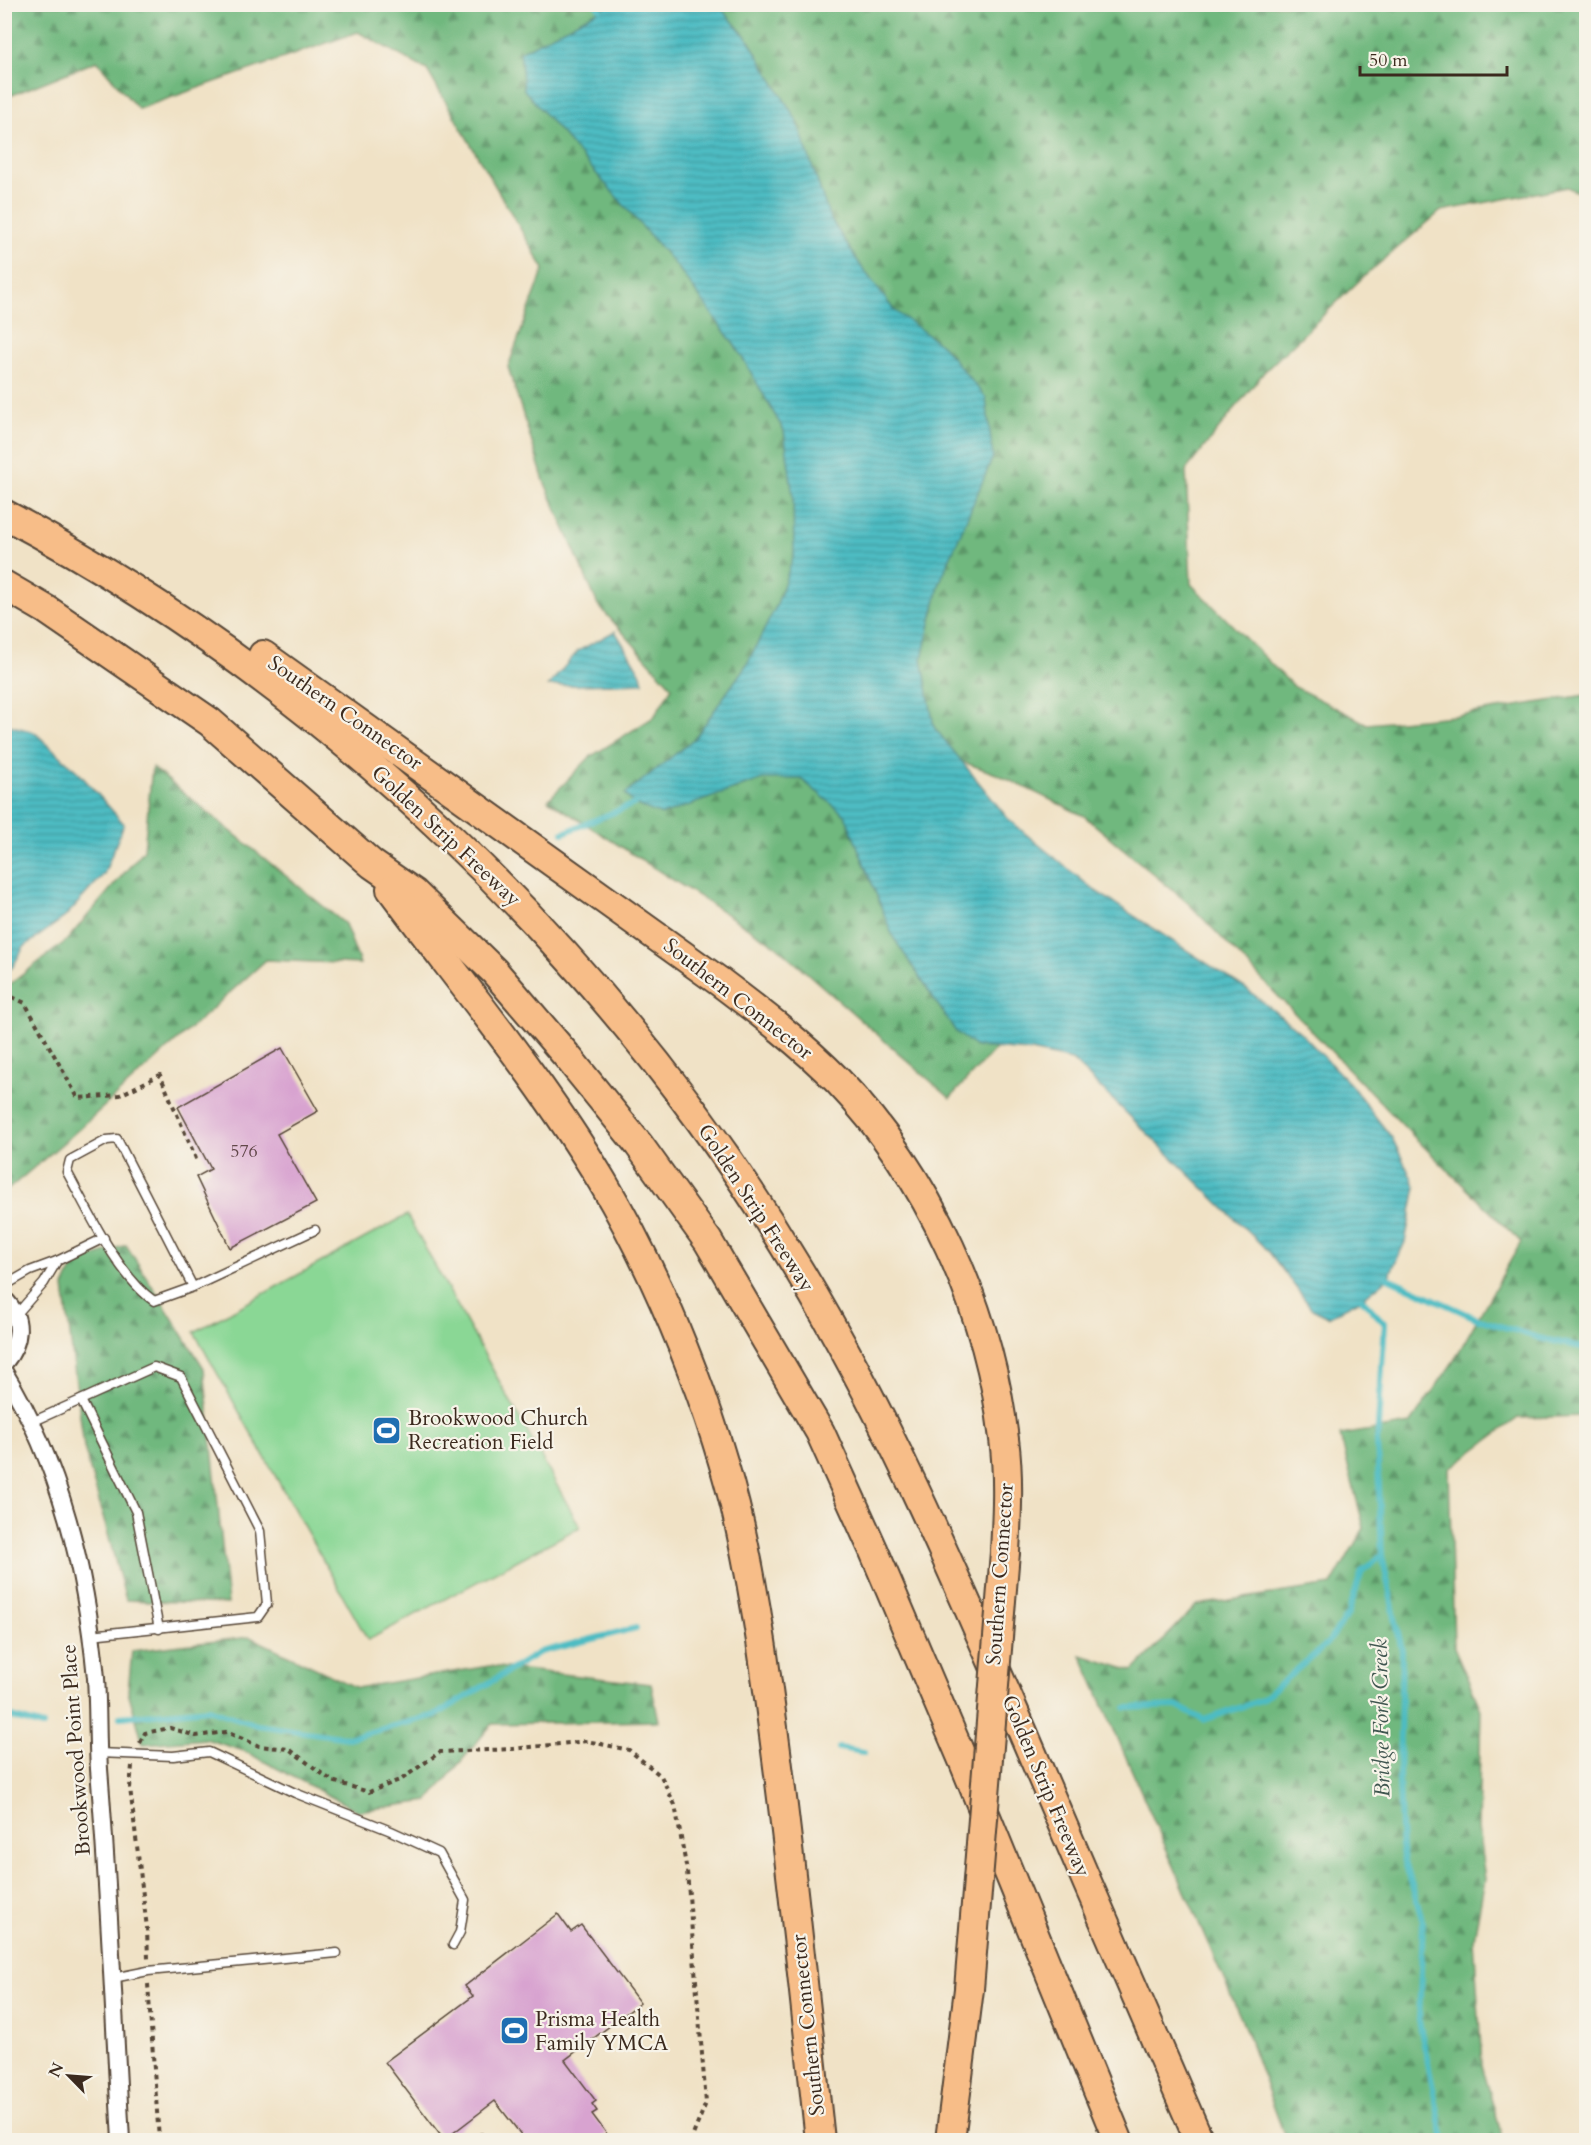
<svg xmlns="http://www.w3.org/2000/svg" width="1591" height="2145" font-family="Cardo,serif">
<style>
.forest{fill:url(#forest-firs);stroke:#55714e;stroke-width:1.5}
.pitch{fill:#8ad795;stroke:#62805a;stroke-width:1.5}
.water{fill:url(#water-rules);stroke:#447370;stroke-width:1.5}
.lines{fill:none;stroke-linecap:round;stroke-linejoin:round}
.stream{stroke:#4dbcc3;stroke-width:6}
.building{fill:#d8a3d0}
.lane-casing{stroke:#564637;stroke-width:11}
.street-casing{stroke:#564637;stroke-width:20}
.highway-casing{stroke:#564637;stroke-width:32}
.path{stroke:#564637;stroke-width:4;stroke-dasharray:4.5 4.5;stroke-linecap:butt}
.lane{stroke:#fff;stroke-width:8}
.street{stroke:#fff;stroke-width:16}
.highway{stroke:#f7bd88;stroke-width:28}
.highway-bridge-casing{stroke:#564637;stroke-width:32;stroke-linecap:butt}
.highway-bridge{stroke:#f7bd88;stroke-width:28}
.labels{text-anchor:middle;dominant-baseline:central;stroke-width:4.5;stroke-linejoin:round;paint-order:stroke}
.number-label{font-size:18px;fill:#62484a}
.street-label{font-size:21px;fill:#3b2a1e;stroke:#f7f3e8}
.poi-label{font-size:21px;fill:#3b2a1e;stroke:#f7f3e8;text-anchor:start}
.water-label{font-size:22px;font-style:italic;fill:#405650;stroke:#f7f3e8}
</style>
<defs>
<pattern id="forest-firs" width="22" height="20" patternUnits="userSpaceOnUse" patternTransform="scale(1.5)"><rect width="22" height="20" fill="#6fb87e"/><path d="M5 1l3.5 6h-7zM16 11l3.5 6h-7z" fill="#5c9667"/></pattern>
<pattern id="water-rules" width="6" height="5" patternUnits="userSpaceOnUse" patternTransform="scale(1.5)"><rect width="6" height="5" fill="#4dbcc3"/><path d="M0 2.5h6" fill="none" stroke="#41999e"/></pattern>
</defs>
<rect width="100%" height="100%" fill="#f7f3e8"/>
<filter id="ink" filterUnits="userSpaceOnUse"><feTurbulence type="fractalNoise" baseFrequency=".0167" numOctaves="2"/><feDisplacementMap in="SourceGraphic" scale="12" xChannelSelector="R" yChannelSelector="G"/><feConvolveMatrix kernelMatrix="1 2 1 2 8 2 1 2 1" color-interpolation-filters="sRGB"/></filter>
<filter id="wash" filterUnits="userSpaceOnUse"><feTurbulence type="fractalNoise" baseFrequency=".008" numOctaves="4" result="noise"/><feDisplacementMap in="SourceGraphic" scale="24" xChannelSelector="R" yChannelSelector="G"/><feGaussianBlur stdDeviation="1.35" result="paint"/><feColorMatrix in="noise" values="0 0 0 0 0 0 0 0 0 0 0 0 0 0 0 0 0 1.4 0 .05"/><feComposite in="paint" operator="in"/></filter>
<g filter="url(#wash)">
<rect width="100%" height="100%" fill="#f0e2c6"/>
<!-- forest -->
<g class="forest">
<polygon points="5,5 1586,5 1586,196 1567,187 1441,211 1361,279 1264,372 1186,470 1191,584 1293,686 1367,724 1454,716 1586,695 1586,1416 1518,1418 1449,1469 1454,1647 1481,1710 1478,1828 1485,1879 1474,1938 1482,2065 1503,2140 1286,2140 1243,2023 1081,1655 1133,1671 1197,1605 1331,1585 1364,1528 1340,1435 1410,1424 1453,1362 1521,1242 1417,1140 1189,904 1084,816 999,775 944,755 1023,1019 950,1098 775,945 548,800 590,757 654,717 672,687 598,605 544,481 508,367 544,269 427,70 358,32 138,109 97,61 5,98"/>
<polygon points="152,767 345,924 360,964 266,960 69,1138 5,1192 5,988 66,941 144,850"/>
<polygon points="126,1245 204,1368 228,1604 126,1600 84,1447 64,1287 75,1263"/>
<polygon points="250,1637 357,1688 489,1666 651,1684 659,1721 492,1724 428,1801 358,1811 244,1751 206,1739 143,1744 128,1691 132,1651"/>
</g>
<!-- pitch -->
<polygon class="pitch" points="407,1215 580,1527 368,1640 194,1332"/>
<!-- water -->
<g class="water">
<polygon points="609,5 718,5 748,39 797,121 830,218 861,266 894,310 943,346 986,398 993,457 940,582 922,658 934,727 1010,821 1094,890 1248,990 1300,1032 1351,1085 1392,1138 1416,1187 1405,1242 1388,1278 1362,1299 1328,1317 1312,1309 1269,1252 1072,1060 1031,1051 976,1047 956,1032 893,937 845,815 801,779 763,779 662,815 634,804 625,794 694,739 747,664 777,604 794,555 793,497 784,431 738,350 679,269 524,90 520,52"/>
<polygon points="615,631 641,674 643,683 548,686 578,651"/>
<polygon points="5,724 34,732 79,773 124,824 104,874 65,917 24,947 12,968 5,971"/>
</g>
<g class="lines">
<!-- stream -->
<g class="stream">
<polyline points="596,4 600,9"/>
<polyline points="563,833 634,804"/>
<polyline points="1388,1278 1478,1319 1539,1338 1586,1348"/>
<polyline points="1362,1299 1385,1324 1377,1441 1382,1555 1402,1651 1399,1779 1402,1852 1423,1922 1419,2021 1444,2140"/>
<polyline points="1126,1708 1176,1706 1204,1720 1261,1700 1327,1644 1348,1614 1362,1571 1382,1555"/>
<polyline points="4,1715 43,1726"/>
<polyline points="120,1717 209,1709 257,1725 348,1738 436,1715 540,1652 636,1628"/>
<polyline points="839,1748 864,1752"/>
</g>
</g>
<g id="blocks">
<!-- building -->
<g class="building">
<polygon points="282,1048 318,1111 277,1134 316,1203 230,1248 196,1177 211,1169 178,1107"/>
<polygon points="558,1914 571,1932 581,1925 640,2003 565,2060 596,2101 592,2104 597,2111 592,2114 607,2134 599,2140 525,2140 495,2101 444,2140 385,2062 473,1996 465,1986"/>
</g>
</g>
</g>
<g filter="url(#ink)">
<use href="#blocks" fill-opacity="0" stroke="#564637" stroke-width="1.5"/>
<g class="lines">
<defs>
<g id="lane">
<polyline points="57,1261 104,1238"/>
<polyline points="4,1286 30,1271 57,1261 44,1283 16,1315"/>
<path d="M193,1287L117,1139L107,1140L70,1160L67,1172C88,1210 118,1276 154,1301L193,1287L315,1230"/>
<polyline points="81,1400 136,1512 159,1629"/>
<polyline points="32,1422 154,1367 181,1377 260,1531 267,1604 258,1617 91,1635"/>
<polyline points="98,1753 173,1756 209,1752 295,1793 391,1831 439,1853 465,1900 460,1932 453,1945"/>
<polyline points="113,1978 148,1971 337,1953"/>
<polyline points="478,2140 481,2138"/>
</g>
<g id="street">
<path d="M4,1299C24,1318 21,1343 4,1363"/>
<path d="M4,1372C61,1465 86,1570 96,1678C98,1708 97,1738 99,1769C109,1893 114,2016 121,2140"/>
</g>
<g id="highway">
<path d="M4,514C325,684 615,960 800,1272C888,1418 954,1574 1022,1730C1080,1867 1140,2004 1199,2140"/>
<polyline points="4,585 47,610 210,722 372,864 414,893 494,971 566,1055 639,1145 708,1241 820,1432 873,1549 965,1765 1118,2140"/>
<path d="M263,655L720,982C761,1013 802,1044 838,1081C929,1176 989,1309 1004,1439C1009,1476 1007,1514 1005,1552"/>
<path d="M391,889C463,986 540,1078 602,1181C661,1280 715,1415 740,1527C759,1612 769,1697 780,1782C795,1902 807,2021 820,2140"/>
<polyline points="950,2140 969,1989"/>
</g>
</defs>
<!-- lane casing -->
<use href="#lane" class="lane-casing"/>
<!-- street casing -->
<use href="#street" class="street-casing"/>
<!-- highway casing -->
<use href="#highway" class="highway-casing"/>
<!-- path -->
<g class="path">
<polyline points="4,999 10,996 25,1003 78,1098 120,1095 160,1075 197,1161"/>
<polyline points="140,1743 145,1733 170,1728 196,1736 226,1732 259,1746 289,1749 332,1781 369,1792 402,1779 440,1752 513,1749 587,1741 629,1750 661,1776 675,1805 687,1871 706,2103 691,2140"/>
<polyline points="132,1766 130,1788 147,1928 148,1959"/>
<polyline points="148,1984 159,2140"/>
</g>
<!-- lane -->
<use href="#lane" class="lane"/>
<!-- street -->
<use href="#street" class="street"/>
<!-- highway -->
<use href="#highway" class="highway"/>
<defs>
<polyline id="highway-bridge" points="969,1989 1005,1552"/>
</defs>
<!-- highway-bridge casing -->
<use href="#highway-bridge" class="highway-bridge-casing"/>
<!-- highway-bridge -->
<use href="#highway-bridge" class="highway-bridge"/>
</g>
</g>
<!-- icons -->
<defs>
<symbol id="stadium-square" viewBox="-11 -11 22 22"><rect x="-9" y="-9" width="18" height="18" rx="4" fill="#1f6fb2" stroke="#f7f3e8"/><path d="M0-5a6.5 5 0 1 0 0 10a6.5 5 0 1 0 0-10ZM-3.5-1.8h7v3.6h-7Z" fill="#fff"/></symbol>
</defs>
<g fill-rule="evenodd">
<use href="#stadium-square" x="370" y="1414" width="33" height="33"/>
<use href="#stadium-square" x="498" y="2014" width="33" height="33"/>
</g>
<g class="labels">
<!-- number labels -->
<g class="number-label">
<text x="244" y="1151">576</text>
</g>
<!-- street labels -->
<g class="street-label">
<text transform="translate(345 713) rotate(35)">Southern Connector</text>
<text transform="translate(446 836) rotate(43)">Golden Strip Freeway</text>
<text transform="translate(738 999) rotate(38)">Southern Connector</text>
<text transform="translate(756 1208) rotate(57)">Golden Strip Freeway</text>
<text transform="translate(1000 1574) rotate(-86)">Southern Connector</text>
<text transform="translate(76 1750) rotate(-94)">Brookwood Point Place</text>
<text transform="translate(1046 1786) rotate(67)">Golden Strip Freeway</text>
<text transform="translate(808 2025) rotate(-96)">Southern Connector</text>
</g>
<!-- poi labels -->
<g class="poi-label">
<text x="408" y="1418">Brookwood Church<tspan x="408" dy="24">Recreation Field</tspan></text>
<text x="535" y="2019">Prisma Health<tspan x="535" dy="24">Family YMCA</tspan></text>
</g>
<!-- water labels -->
<g class="water-label">
<text transform="translate(1381 1718) rotate(-91)">Bridge Fork Creek</text>
</g>
</g>
<!-- margin -->
<rect width="1591" height="2145" fill="none" stroke="#f7f3e8" stroke-width="24"/>
<!-- north arrow -->
<g transform="translate(69 2076) rotate(295)" stroke="#f7f3e8" stroke-width="4.5" paint-order="stroke">
<path d="M0-4.5L10 22L0 15L-10 22Z" fill="#3b2a1e"/>
<text y="-9" font-size="16" font-weight="bold" text-anchor="middle" fill="#3b2a1e">N</text>
</g>
<!-- scale -->
<path d="M1360 66v9h147v-9" fill="none" stroke="#3b2a1e" stroke-width="3"/>
<text x="1369" y="66" font-size="18" fill="#3b2a1e" stroke="#f7f3e8" stroke-width="4.5" paint-order="stroke">50 m</text>
</svg>
